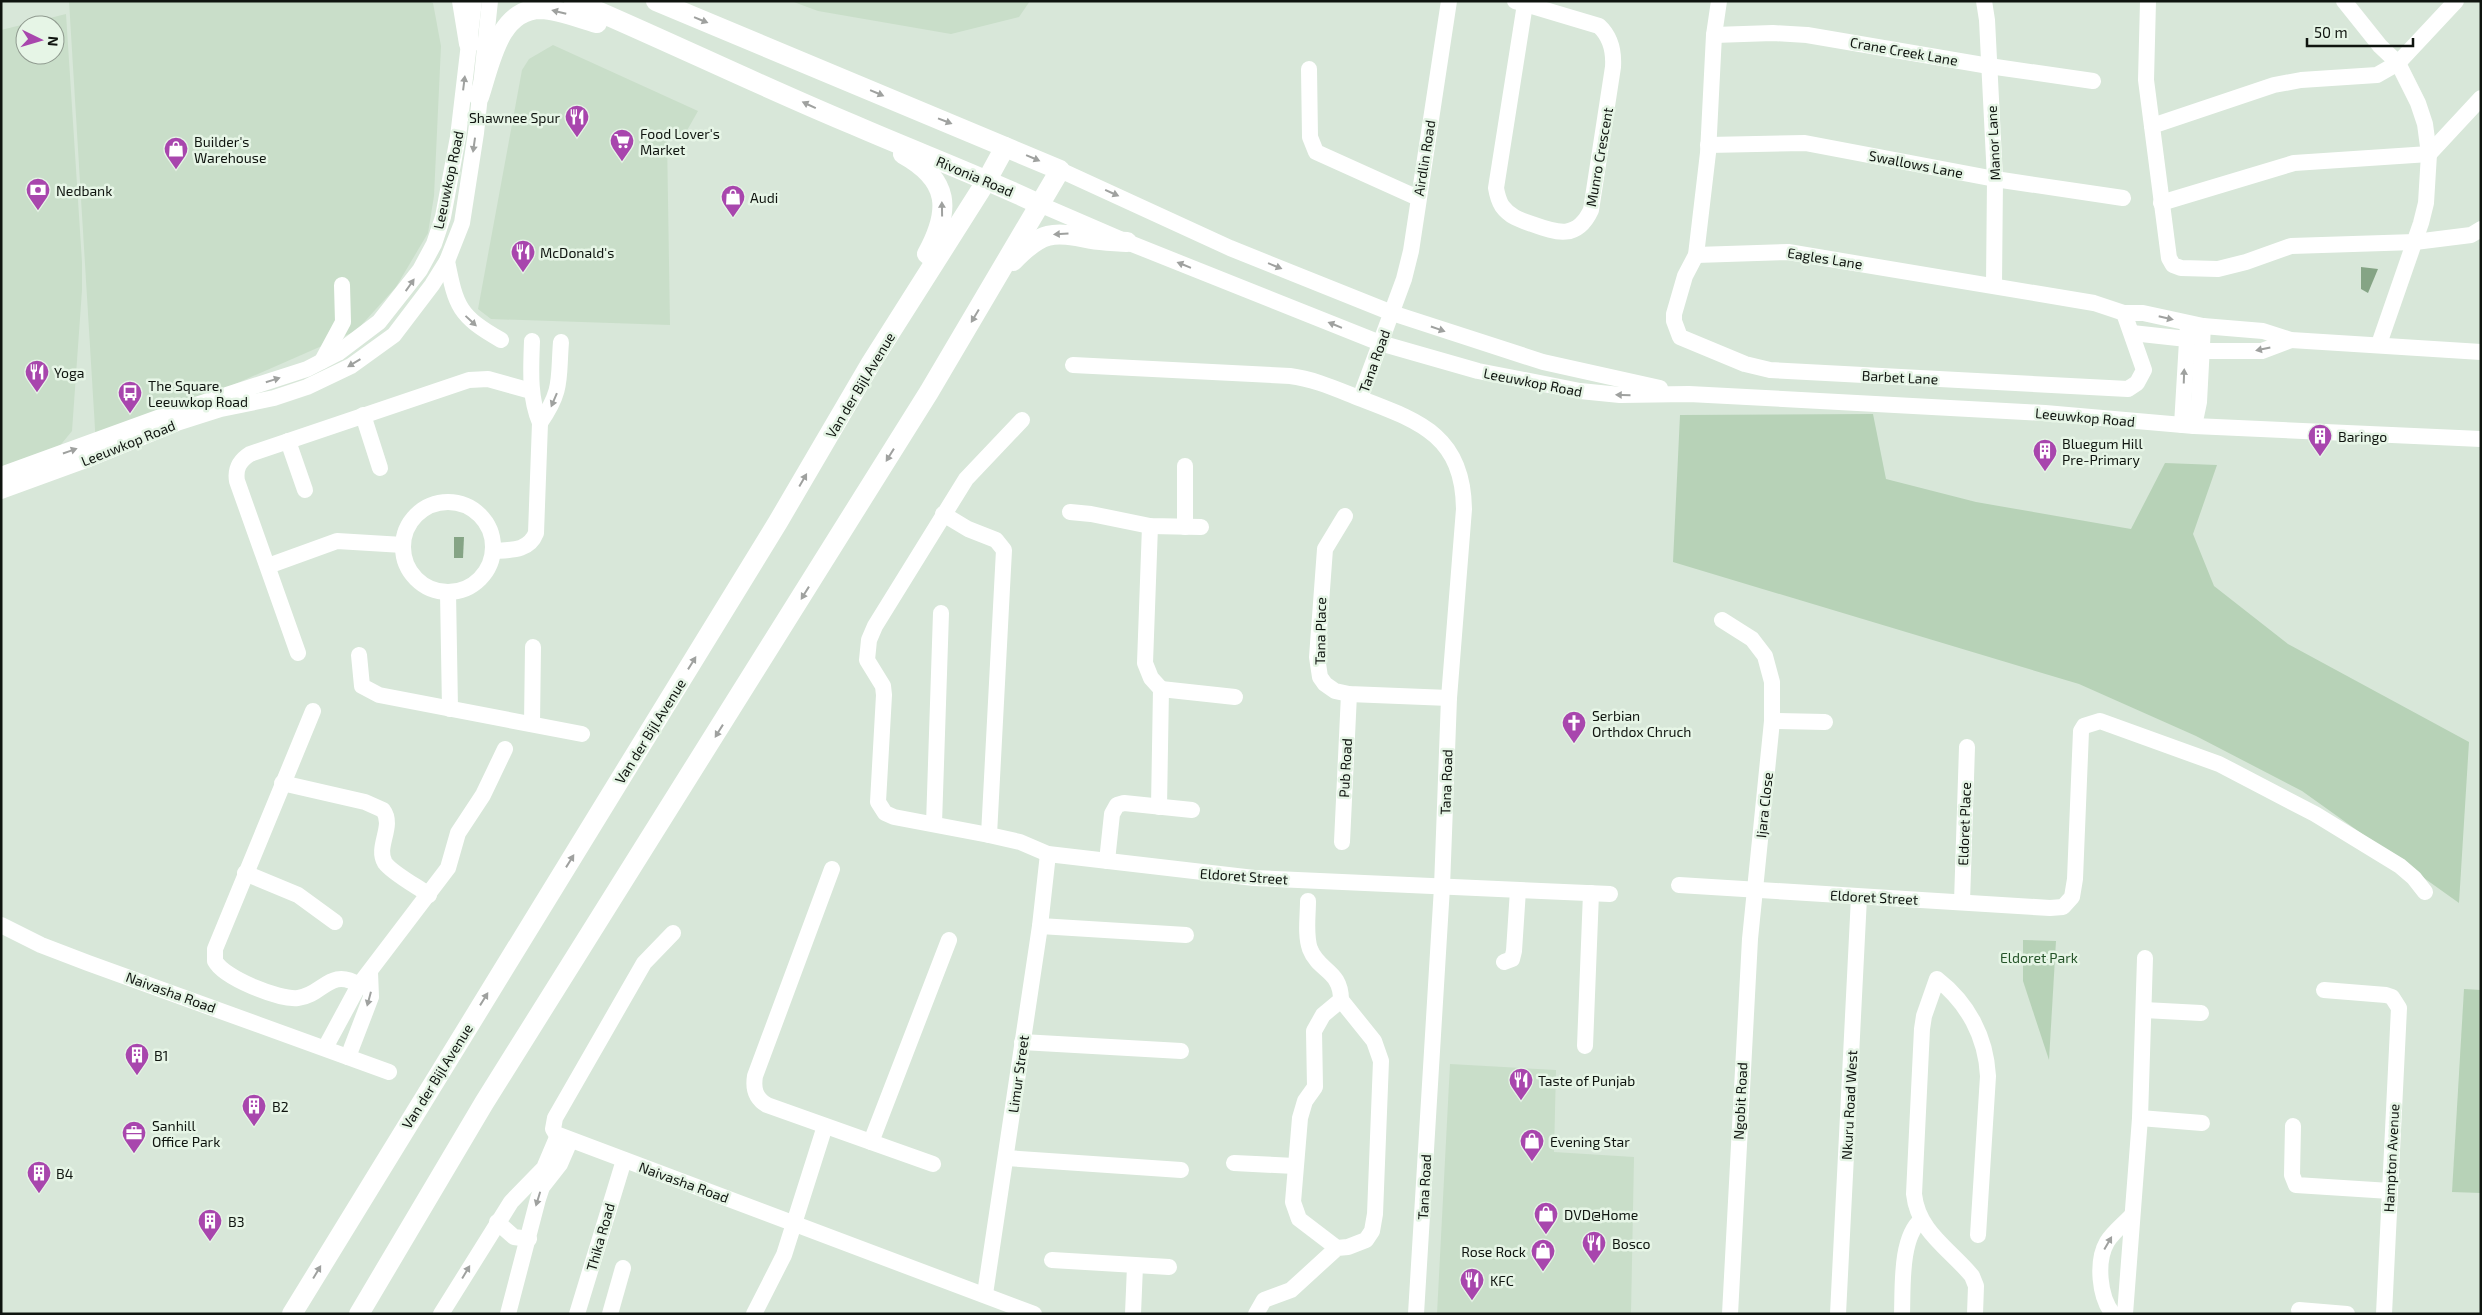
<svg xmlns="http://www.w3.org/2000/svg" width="2482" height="1315" font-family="'Exo 2',sans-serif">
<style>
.built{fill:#c9dec9;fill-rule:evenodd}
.green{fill:#b7d2b7}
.water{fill:#85a485}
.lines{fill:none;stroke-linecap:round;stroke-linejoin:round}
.minor{stroke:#fff;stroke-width:16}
.major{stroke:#fff;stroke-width:20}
.oneway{fill:#9fa19f}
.labels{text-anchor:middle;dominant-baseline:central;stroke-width:5;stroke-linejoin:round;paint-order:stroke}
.street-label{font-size:14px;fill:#0f140f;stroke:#e6f5e6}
.poi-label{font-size:14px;fill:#0f140f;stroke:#e6f5e6;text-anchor:start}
.park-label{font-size:14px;fill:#255429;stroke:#e6f5e6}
</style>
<rect width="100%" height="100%" fill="#d8e7d9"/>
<!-- built -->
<g class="built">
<polygon points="69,1 428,1 433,3 441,46 434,196 428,233 396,287 356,331 96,445"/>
<polygon points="791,1 1030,1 1019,17 951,34 818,11"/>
<path d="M66,14L82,262V290L72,431L58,448L1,469V30ZM25,25H55V55H25Z"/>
<polygon points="553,45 698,111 685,134 667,137 670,325 491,319 478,309 522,70 529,59"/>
<polygon points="1450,1064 1556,1070 1554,1152 1634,1157 1631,1314 1437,1314"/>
</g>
<!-- green -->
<g class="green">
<polygon points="1873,414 1886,479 1976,502 2131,529 2165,463 2217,465 2193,534 2214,586 2288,644 2469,742 2459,903 2302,791 2196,736 2079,684 1673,562 1680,415"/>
<polygon points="2023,940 2056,941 2049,1060 2023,981"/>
<polygon points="2464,989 2481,990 2481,1193 2452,1192"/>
</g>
<!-- water -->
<g class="water">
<polygon points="2361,267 2378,269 2368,293 2361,289"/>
<polygon points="454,537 464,537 463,558 454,558"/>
</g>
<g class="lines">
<!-- minor -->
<g class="minor">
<path d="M1515,1L1599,26C1611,37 1614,51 1613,67L1591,210C1577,240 1557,233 1532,224C1520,220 1510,217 1502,206C1499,201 1497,194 1496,188L1525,4"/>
<polyline points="1719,1 1714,35 1708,153 1696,255 1685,276 1674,314 1674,321 1680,337 1745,364 1770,370 2128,389 2137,383 2144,370 2124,313"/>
<polyline points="1984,1 1987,20 1995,179 1994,285"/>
<polyline points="2148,1 2146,80 2169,258 2173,265 2181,268 2218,269 2246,262 2291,246 2415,242 2471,235 2481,229"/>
<polyline points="2344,1 2380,46 2398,63 2418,103 2425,124 2429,154 2426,203 2421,223 2379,344"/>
<polyline points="1714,35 1773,33 1807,35 1989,66 2093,81"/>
<polyline points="1309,69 1310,137 1316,152 1418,198"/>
<polyline points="2152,126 2274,85 2301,80 2377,75 2398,63 2456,1"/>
<polyline points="1708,145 1805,143 1995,179 2123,198"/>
<polyline points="1060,170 1230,248 1392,313 1543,362 1660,388"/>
<polyline points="2161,203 2294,163 2429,154 2481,98"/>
<polyline points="1039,204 1127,242 1380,343 1478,371 1580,391 1620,395 1689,394 2045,413 2194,426 2481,439"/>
<polyline points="1696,255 1788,252 2094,303 2124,313 2143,313 2203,326 2263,331 2291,340 2481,352"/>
<path d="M447,261C456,307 459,316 501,340"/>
<polyline points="2132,333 2187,339"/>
<polyline points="2202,351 2262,351 2291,340"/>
<polyline points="322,361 343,322 342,285"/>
<path d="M1073,365L1290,376C1314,379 1336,389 1359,398C1419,421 1463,435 1464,509L1449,698L1442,887L1416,1314"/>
<polyline points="1360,398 1404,279 1411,251 1449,1"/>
<polyline points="363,415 380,468"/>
<polyline points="1022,420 966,479 875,626 869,640 867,660 883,686 884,695 878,802 885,813 894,817 989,835 1020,842 1048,854 1254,878 1610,894"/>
<path d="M540,423C563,390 558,379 561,342"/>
<polyline points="2182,425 2188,324"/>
<polyline points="2194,426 2199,402 2203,326"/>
<polyline points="288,441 305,490"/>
<polyline points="1,475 174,412 307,369 338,353 379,322 420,270 434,244 443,217 458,137 474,1"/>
<polyline points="1,491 86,460 177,423 221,409 274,398 307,387 351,366 394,335 432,285 447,261 462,223 476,133 490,1"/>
<circle cx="448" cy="547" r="45"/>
<polyline points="1070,512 1091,514 1150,526 1201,527"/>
<polyline points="943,514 968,529 996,540 1004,550 989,835"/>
<polyline points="1345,516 1325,549 1317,657 1320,677 1325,684 1335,691 1349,694 1449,698"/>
<polyline points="1150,526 1145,663 1151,678 1161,689 1159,807"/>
<polyline points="1185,527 1185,466"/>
<path d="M494,551C511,550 529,551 536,533L540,423C529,397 531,369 532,341"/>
<polyline points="268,566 337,541 403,545"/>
<polyline points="448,592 450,709"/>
<polyline points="1722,620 1752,639 1765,656 1772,682 1772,721 1750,939 1730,1314"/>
<path d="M298,653L237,481C235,469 239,461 250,454L469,380L488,379L531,391"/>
<polyline points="359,655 362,686 379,695 582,734"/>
<polyline points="1161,689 1235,697"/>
<path d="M313,711L215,949V961C224,978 279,1000 298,998C323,995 330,967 359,985"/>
<polyline points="1772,721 1825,722"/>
<polyline points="532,724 533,647"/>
<path d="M282,783L365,802L383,810C395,826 375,847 385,863C392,873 418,887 429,895"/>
<polyline points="934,824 941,613"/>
<polyline points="1342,842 1349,694"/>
<polyline points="1107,861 1112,814 1117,805 1124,803 1192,810"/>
<path d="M832,869L755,1076C753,1088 755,1098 767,1105L871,1142L949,940"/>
<polyline points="245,873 298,895 335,922"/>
<polyline points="1679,885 2050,908 2063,907 2072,897 2075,879 2081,731 2084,726 2100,721 2219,764 2315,814 2400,866 2414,878 2425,892"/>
<path d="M1308,901C1308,916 1305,935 1310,949C1319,972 1341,970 1341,1000L1323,1015L1314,1031L1315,1087L1305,1101L1300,1118L1293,1202L1299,1219L1337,1248"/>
<polyline points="1962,902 1967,747"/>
<polyline points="1,925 41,945 88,963 389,1072"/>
<polyline points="1040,926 1186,935"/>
<polyline points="673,933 644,963 555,1118 553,1129 556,1134 1034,1314"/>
<polyline points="1504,962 1512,959 1514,951 1518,890"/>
<polyline points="2324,990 2386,995 2392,997 2399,1008 2384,1314"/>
<polyline points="2144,1010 2201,1013"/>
<polyline points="1022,1042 1181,1051"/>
<polyline points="1585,1046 1591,893"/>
<polyline points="325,1048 359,985 448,868 458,833 483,795 505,749"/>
<polyline points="348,1057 371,997 370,972"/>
<polyline points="2140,1118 2202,1123"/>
<polyline points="2293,1126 2292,1175 2296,1185 2390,1191"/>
<polyline points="871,1142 933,1164"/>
<polyline points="1006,1158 1181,1170"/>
<polyline points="1234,1163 1295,1166"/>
<polyline points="497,1222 514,1237 529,1239"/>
<polyline points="1052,1260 1169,1267"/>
<polyline points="985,1294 1040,926 1048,854"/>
<polyline points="2299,1310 2347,1314"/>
<polyline points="441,1314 511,1202 544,1168 558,1135"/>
<polyline points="508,1314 538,1199 542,1187 560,1164 570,1141"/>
<polyline points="577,1314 624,1160"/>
<polyline points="610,1314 623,1268"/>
<polyline points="754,1314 784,1255 825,1126"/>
<polyline points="1133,1314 1135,1266"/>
<polyline points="1256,1314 1264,1300 1291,1290 1337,1248 1348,1247 1366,1240 1372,1231 1375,1214 1381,1061 1374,1041 1341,1000"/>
<polyline points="1838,1314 1859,897"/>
<path d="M1902,1314C1903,1287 1900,1238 1921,1220"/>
<path d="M1975,1314L1976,1286L1972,1276C1950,1249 1918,1232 1914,1194L1922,1029L1924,1016L1937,979C1968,1003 1986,1037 1988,1076L1978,1235"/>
<path d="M2113,1314C2099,1297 2096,1261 2107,1242C2113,1232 2124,1224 2132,1215"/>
<polyline points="2125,1314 2140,1118 2145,958"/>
</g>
<!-- major -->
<g class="major">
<polyline points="462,1 469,44"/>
<path d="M574,1C668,41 760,86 854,125C916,152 978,175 1039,204"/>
<path d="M479,97C490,65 498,9 541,9C560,10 579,18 597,23"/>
<path d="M903,154C950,180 951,210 927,254"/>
<path d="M1013,261C1042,231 1052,231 1091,239C1102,241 1115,241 1127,242"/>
<polyline points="292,1314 778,522 871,363 987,180 1005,147"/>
<polyline points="359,1314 484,1103 929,392 1060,170 656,1"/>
</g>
</g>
<!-- one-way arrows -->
<defs><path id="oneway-solid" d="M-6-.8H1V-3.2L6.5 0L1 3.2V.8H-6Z" transform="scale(1.25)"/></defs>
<g class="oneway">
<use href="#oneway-solid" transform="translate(559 12) rotate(-166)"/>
<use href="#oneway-solid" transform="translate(701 20) rotate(22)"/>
<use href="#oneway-solid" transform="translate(464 83) rotate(-83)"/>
<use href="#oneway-solid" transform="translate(877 93) rotate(23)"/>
<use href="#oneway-solid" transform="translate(809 105) rotate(-155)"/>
<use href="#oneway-solid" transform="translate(945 121) rotate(21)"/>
<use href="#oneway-solid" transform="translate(474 145) rotate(98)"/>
<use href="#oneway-solid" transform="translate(1033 158) rotate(23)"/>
<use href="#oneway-solid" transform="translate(1112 193) rotate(24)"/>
<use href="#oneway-solid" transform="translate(942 209) rotate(-91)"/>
<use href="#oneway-solid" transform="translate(1061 234) rotate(177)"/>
<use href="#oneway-solid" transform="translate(1184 265) rotate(-158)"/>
<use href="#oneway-solid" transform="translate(1275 266) rotate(22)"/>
<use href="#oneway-solid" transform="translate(410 285) rotate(-55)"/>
<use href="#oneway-solid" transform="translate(975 316) rotate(121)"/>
<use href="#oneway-solid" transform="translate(2166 318) rotate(13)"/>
<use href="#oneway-solid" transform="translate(471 321) rotate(43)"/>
<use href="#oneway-solid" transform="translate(1335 325) rotate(-158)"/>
<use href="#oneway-solid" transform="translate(1438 329) rotate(19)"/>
<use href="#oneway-solid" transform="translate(2263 349) rotate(168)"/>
<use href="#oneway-solid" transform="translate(354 363) rotate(149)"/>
<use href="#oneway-solid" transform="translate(2184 376) rotate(-88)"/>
<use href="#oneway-solid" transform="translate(273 380) rotate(-17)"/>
<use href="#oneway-solid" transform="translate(1623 395) rotate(-179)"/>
<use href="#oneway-solid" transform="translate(554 400) rotate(113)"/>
<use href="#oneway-solid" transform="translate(70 451) rotate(-19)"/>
<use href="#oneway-solid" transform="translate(890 455) rotate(122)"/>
<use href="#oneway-solid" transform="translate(803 480) rotate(-60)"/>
<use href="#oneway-solid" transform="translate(805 593) rotate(122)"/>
<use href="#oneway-solid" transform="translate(692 663) rotate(-58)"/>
<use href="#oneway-solid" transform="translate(719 731) rotate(122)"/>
<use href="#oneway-solid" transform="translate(570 861) rotate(-58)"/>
<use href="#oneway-solid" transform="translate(369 999) rotate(105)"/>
<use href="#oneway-solid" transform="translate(484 999) rotate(-58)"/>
<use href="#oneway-solid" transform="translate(538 1199) rotate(107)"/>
<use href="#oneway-solid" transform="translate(2108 1243) rotate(-60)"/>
<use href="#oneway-solid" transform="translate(317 1272) rotate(-59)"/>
<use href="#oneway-solid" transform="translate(466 1272) rotate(-59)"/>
</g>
<!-- icons -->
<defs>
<symbol id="restaurant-pin" viewBox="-11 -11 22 30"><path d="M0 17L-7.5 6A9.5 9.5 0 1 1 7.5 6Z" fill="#a846ad" stroke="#e6f5e6"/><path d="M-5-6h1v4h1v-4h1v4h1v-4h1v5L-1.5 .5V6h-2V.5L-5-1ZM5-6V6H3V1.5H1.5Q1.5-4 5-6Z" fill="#fff"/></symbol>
<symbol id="supermarket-pin" viewBox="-11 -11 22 30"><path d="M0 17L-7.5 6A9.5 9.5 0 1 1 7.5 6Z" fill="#a846ad" stroke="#e6f5e6"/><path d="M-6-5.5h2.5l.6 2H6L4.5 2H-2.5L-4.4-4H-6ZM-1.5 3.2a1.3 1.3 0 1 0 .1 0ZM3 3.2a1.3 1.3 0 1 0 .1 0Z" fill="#fff"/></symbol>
<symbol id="shop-pin" viewBox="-11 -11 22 30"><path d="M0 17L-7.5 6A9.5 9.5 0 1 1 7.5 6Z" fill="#a846ad" stroke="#e6f5e6"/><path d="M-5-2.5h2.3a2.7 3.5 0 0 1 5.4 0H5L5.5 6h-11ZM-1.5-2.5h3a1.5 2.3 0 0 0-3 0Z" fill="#fff"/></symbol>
<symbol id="bank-pin" viewBox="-11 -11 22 30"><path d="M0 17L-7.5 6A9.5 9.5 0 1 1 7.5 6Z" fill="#a846ad" stroke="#e6f5e6"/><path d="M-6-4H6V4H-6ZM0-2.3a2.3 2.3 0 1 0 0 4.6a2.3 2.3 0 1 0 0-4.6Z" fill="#fff"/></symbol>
<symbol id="bus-pin" viewBox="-11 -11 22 30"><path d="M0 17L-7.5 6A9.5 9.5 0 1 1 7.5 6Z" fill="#a846ad" stroke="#e6f5e6"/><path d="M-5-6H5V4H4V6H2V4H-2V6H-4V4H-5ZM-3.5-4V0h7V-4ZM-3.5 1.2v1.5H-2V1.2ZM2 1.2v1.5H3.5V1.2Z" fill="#fff"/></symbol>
<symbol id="building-pin" viewBox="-11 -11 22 30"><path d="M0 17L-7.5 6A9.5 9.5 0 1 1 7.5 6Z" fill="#a846ad" stroke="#e6f5e6"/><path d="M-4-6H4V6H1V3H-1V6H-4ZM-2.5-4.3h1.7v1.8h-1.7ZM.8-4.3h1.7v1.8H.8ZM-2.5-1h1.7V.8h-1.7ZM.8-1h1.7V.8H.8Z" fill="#fff"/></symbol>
<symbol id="church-pin" viewBox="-11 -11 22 30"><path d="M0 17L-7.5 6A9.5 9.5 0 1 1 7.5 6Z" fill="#a846ad" stroke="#e6f5e6"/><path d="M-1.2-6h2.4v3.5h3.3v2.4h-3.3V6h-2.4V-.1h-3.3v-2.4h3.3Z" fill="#fff"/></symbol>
<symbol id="office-pin" viewBox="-11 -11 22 30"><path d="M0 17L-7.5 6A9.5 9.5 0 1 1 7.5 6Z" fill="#a846ad" stroke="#e6f5e6"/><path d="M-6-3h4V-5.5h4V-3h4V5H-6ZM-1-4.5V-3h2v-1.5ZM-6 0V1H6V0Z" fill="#fff"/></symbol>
</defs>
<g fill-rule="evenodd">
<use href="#restaurant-pin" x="563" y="103" width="28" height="38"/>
<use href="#supermarket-pin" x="608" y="127" width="28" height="38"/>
<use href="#shop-pin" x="162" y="135" width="28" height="38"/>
<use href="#bank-pin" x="24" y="176" width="28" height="38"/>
<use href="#shop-pin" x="719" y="183" width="28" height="38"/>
<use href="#restaurant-pin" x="509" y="238" width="28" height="38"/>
<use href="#restaurant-pin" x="23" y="358" width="28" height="38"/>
<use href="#bus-pin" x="116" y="379" width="28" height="38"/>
<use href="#building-pin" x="2306" y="422" width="28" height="38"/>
<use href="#building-pin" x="2031" y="437" width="28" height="38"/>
<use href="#church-pin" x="1560" y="709" width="28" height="38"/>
<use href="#building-pin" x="123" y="1041" width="28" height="38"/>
<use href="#restaurant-pin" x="1507" y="1066" width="28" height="38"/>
<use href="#building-pin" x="240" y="1092" width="28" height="38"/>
<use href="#office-pin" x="120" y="1119" width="28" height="38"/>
<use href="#shop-pin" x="1518" y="1127" width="28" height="38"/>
<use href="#building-pin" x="25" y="1159" width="28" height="38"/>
<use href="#shop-pin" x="1532" y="1200" width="28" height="38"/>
<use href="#building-pin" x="196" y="1207" width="28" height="38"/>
<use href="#restaurant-pin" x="1580" y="1229" width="28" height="38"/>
<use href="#shop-pin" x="1529" y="1237" width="28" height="38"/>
<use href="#restaurant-pin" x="1458" y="1266" width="28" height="38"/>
</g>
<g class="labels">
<!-- street labels -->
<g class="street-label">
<text transform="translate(1904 51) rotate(10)">Crane Creek Lane</text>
<text transform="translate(1993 143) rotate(-93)">Manor Lane</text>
<text transform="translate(1599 157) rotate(-80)">Munro Crescent</text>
<text transform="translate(1424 158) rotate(-81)">Airdlin Road</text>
<text transform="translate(1916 164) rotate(11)">Swallows Lane</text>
<text transform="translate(975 176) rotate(23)">Rivonia Road</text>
<text transform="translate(448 180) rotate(-78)">Leeuwkop Road</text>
<text transform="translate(1825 258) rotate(9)">Eagles Lane</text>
<text transform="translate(1374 361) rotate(-70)">Tana Road</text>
<text transform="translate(1900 377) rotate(3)">Barbet Lane</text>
<text transform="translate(1533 382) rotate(11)">Leeuwkop Road</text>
<text transform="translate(860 385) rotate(-59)">Van der Bijl Avenue</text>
<text transform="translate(2085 417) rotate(5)">Leeuwkop Road</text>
<text transform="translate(128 443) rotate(-22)">Leeuwkop Road</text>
<text transform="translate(1320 631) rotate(-89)">Tana Place</text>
<text transform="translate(650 731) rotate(-58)">Van der Bijl Avenue</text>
<text transform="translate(1345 768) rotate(-87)">Pub Road</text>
<text transform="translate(1446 782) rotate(-88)">Tana Road</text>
<text transform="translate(1764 805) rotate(-84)">Ijara Close</text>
<text transform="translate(1964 824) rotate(-88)">Eldoret Place</text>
<text transform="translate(1244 876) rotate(4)">Eldoret Street</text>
<text transform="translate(1874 897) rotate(3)">Eldoret Street</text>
<text transform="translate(171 992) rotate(20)">Naivasha Road</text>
<text transform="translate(1018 1074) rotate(-82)">Limur Street</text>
<text transform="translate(437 1076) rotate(-58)">Van der Bijl Avenue</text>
<text transform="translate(1740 1101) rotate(-87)">Ngobit Road</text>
<text transform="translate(1849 1105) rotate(-87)">Nkuru Road West</text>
<text transform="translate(2391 1158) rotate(-87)">Hampton Avenue</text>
<text transform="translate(684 1182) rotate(20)">Naivasha Road</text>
<text transform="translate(1424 1187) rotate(-87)">Tana Road</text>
<text transform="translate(600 1237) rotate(-74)">Thika Road</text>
</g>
<!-- poi labels -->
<g class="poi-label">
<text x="560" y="117" text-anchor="end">Shawnee Spur</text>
<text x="640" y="133">Food Lover's<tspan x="640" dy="16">Market</tspan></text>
<text x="194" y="141">Builder's<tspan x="194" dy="16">Warehouse</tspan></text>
<text x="56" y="190">Nedbank</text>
<text x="750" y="197">Audi</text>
<text x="540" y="252">McDonald's</text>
<text x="54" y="372">Yoga</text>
<text x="148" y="385">The Square,<tspan x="148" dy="16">Leeuwkop Road</tspan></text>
<text x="2338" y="436">Baringo</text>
<text x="2062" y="443">Bluegum Hill<tspan x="2062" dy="16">Pre-Primary</tspan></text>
<text x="1592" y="715">Serbian<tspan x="1592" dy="16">Orthdox Chruch</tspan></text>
<text x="154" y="1055">B1</text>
<text x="1538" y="1080">Taste of Punjab</text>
<text x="272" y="1106">B2</text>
<text x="152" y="1125">Sanhill<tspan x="152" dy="16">Office Park</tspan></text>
<text x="1550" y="1141">Evening Star</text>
<text x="56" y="1173">B4</text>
<text x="1564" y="1214">DVD@Home</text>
<text x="228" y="1221">B3</text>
<text x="1612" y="1243">Bosco</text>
<text x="1526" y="1251" text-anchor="end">Rose Rock</text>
<text x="1490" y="1280">KFC</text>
</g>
<!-- park labels -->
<g class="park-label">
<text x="2039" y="957">Eldoret Park</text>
</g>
</g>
<!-- border -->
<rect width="2482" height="1315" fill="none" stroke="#0f140f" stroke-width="5"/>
<!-- north arrow -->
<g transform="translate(40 40) rotate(95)"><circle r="24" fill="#e6f5e6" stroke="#909b90"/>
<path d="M0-4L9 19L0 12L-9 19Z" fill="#a846ad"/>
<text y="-8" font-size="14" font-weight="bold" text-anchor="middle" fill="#0f140f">N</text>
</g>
<!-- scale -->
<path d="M2307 38v8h106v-8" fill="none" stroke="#0f140f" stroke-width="2.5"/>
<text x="2314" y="38" font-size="15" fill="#0f140f" stroke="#e6f5e6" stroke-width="4" paint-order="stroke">50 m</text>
</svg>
